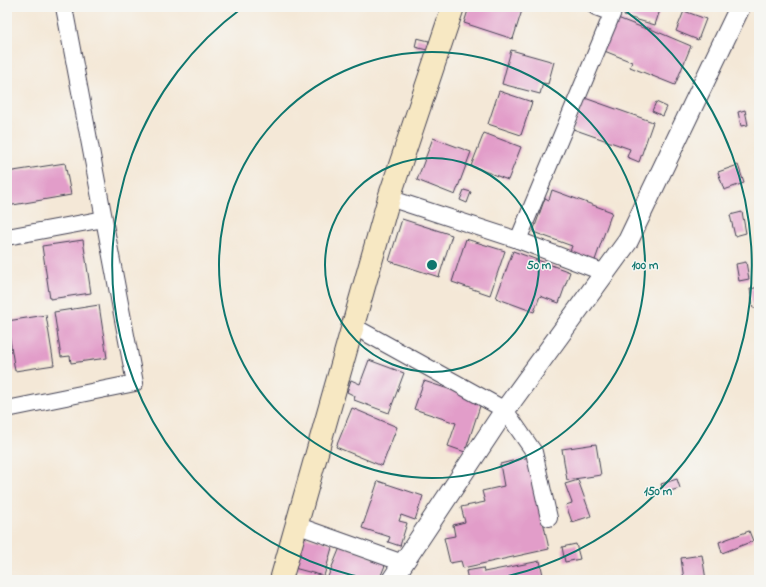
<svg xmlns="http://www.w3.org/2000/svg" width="766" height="587" font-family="'Indie Flower',sans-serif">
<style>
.building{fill:#e29dc9}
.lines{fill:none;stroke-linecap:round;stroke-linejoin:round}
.minor-casing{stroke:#424052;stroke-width:18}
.tertiary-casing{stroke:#424052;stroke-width:22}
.secondary-casing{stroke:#424052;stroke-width:24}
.minor{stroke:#fff;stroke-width:16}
.tertiary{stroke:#fff;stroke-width:20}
.secondary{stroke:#f7e8c3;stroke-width:22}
.ring{fill:none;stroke:#0f766e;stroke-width:2}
.centre{fill:#0f766e;stroke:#f6f6f2;stroke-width:2}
.ring-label{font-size:12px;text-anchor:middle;font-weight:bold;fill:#0f766e;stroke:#f6f6f2;stroke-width:3;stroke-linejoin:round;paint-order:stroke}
</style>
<rect width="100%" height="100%" fill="#f6f6f2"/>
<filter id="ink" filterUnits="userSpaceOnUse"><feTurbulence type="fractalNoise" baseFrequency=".025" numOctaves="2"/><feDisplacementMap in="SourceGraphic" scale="8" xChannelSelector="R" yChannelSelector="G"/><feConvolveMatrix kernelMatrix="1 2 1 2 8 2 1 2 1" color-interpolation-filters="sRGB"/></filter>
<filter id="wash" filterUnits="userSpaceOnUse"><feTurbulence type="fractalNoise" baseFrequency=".012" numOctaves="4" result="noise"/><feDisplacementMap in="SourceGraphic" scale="16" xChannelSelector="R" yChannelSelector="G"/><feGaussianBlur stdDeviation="0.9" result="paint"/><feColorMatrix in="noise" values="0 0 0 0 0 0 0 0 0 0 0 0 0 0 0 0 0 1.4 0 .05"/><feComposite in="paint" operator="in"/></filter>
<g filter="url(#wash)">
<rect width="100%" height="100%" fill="#f4e8d7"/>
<g id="blocks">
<!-- building -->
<g class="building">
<polygon points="469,7 523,7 513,39 464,23"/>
<polygon points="627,7 661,7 655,25 624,16"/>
<polygon points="684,11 706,19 698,40 676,31"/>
<polygon points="615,17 646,29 646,27 691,46 675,85 630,67 632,62 602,50"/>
<polygon points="417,38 429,41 427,50 415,47"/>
<polygon points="511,50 554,62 548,84 543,83 540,94 502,84"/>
<polygon points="499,91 532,102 521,135 488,124"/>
<polygon points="582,97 653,122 639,162 627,157 630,149 573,129 580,110"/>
<polygon points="656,102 667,107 663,116 652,111"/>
<polygon points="745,110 748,125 741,126 738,112"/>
<polygon points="484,133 521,147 508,180 471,166"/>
<polygon points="433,138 471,152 455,195 417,180"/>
<polygon points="65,163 71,195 7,206 7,172"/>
<polygon points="738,165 744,183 724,190 718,172"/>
<polygon points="464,190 471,192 467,203 460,200"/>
<polygon points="552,190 612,212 594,263 569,254 572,246 533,232 545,198 549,200"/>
<polygon points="742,212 746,233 735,236 730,215"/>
<polygon points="402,219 452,235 439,277 389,261"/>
<polygon points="466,239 505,251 490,295 452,282"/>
<polygon points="83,240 91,293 50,299 42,246"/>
<polygon points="513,251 570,272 559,303 540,296 534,312 496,298"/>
<polygon points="746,262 749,279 739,281 736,264"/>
<polygon points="759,287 759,307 753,308 750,289"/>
<polygon points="99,305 107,358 71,363 70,356 61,357 54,312"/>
<polygon points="46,315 54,365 15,371 7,321"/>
<polygon points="369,360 404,373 389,413 354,400 355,396 347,392 351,380 360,384"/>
<polygon points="424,381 482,400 465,452 448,446 456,423 414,409"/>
<polygon points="352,408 397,427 382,466 336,447"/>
<polygon points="596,444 601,475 567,480 562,449"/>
<polygon points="529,457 549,549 463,568 461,561 450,563 444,538 455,536 453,525 465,522 461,507 485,502 482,491 504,486 500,464"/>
<polygon points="677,479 680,488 664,493 661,484"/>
<polygon points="578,480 591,516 572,522 566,505 572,503 565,484"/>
<polygon points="378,481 423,496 415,520 401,515 399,521 407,523 400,546 388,542 390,537 362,528"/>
<polygon points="749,531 753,541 722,553 719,542"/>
<polygon points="303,536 333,544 324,576 294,568"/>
<polygon points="576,544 580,559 565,562 562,547"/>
<polygon points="341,545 386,563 379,580 331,580 327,579"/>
<polygon points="702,555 706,580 684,580 681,558"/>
<polygon points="540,561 544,580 468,580 466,571 483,568 484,572"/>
</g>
</g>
</g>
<g filter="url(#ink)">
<use href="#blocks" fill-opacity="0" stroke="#424052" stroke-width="1"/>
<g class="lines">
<defs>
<g id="minor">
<polyline points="596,7 612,13"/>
<polyline points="389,198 518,240 605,273"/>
<polyline points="7,237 104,219"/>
<polyline points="518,240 615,7"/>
<polyline points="353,326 505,410 534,452 549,518"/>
<polyline points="7,409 135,383 64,7"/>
<polyline points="296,525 403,563"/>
</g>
<polyline id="tertiary" points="392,580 505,410 628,241 740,7"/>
<polyline id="secondary" points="281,580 389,198 453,7"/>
</defs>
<!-- minor casing -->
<use href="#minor" class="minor-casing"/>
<!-- tertiary casing -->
<use href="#tertiary" class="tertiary-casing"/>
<!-- secondary casing -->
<use href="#secondary" class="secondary-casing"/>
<!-- minor -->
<use href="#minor" class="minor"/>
<!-- tertiary -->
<use href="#tertiary" class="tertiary"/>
<!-- secondary -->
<use href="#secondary" class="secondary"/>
</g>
</g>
<!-- distance rings -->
<g class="ring">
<circle cx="432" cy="265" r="107"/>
<circle cx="432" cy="265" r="213"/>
<path d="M374 580A320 320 0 0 1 242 8M622 8A320 320 0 0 1 490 580"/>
</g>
<circle cx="432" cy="265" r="6" class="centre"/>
<g class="ring-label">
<text x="539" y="269">50 m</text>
<text x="645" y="269">100 m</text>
<text x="658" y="495">150 m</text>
</g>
<!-- margin -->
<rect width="766" height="587" fill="none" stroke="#f6f6f2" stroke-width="24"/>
</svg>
